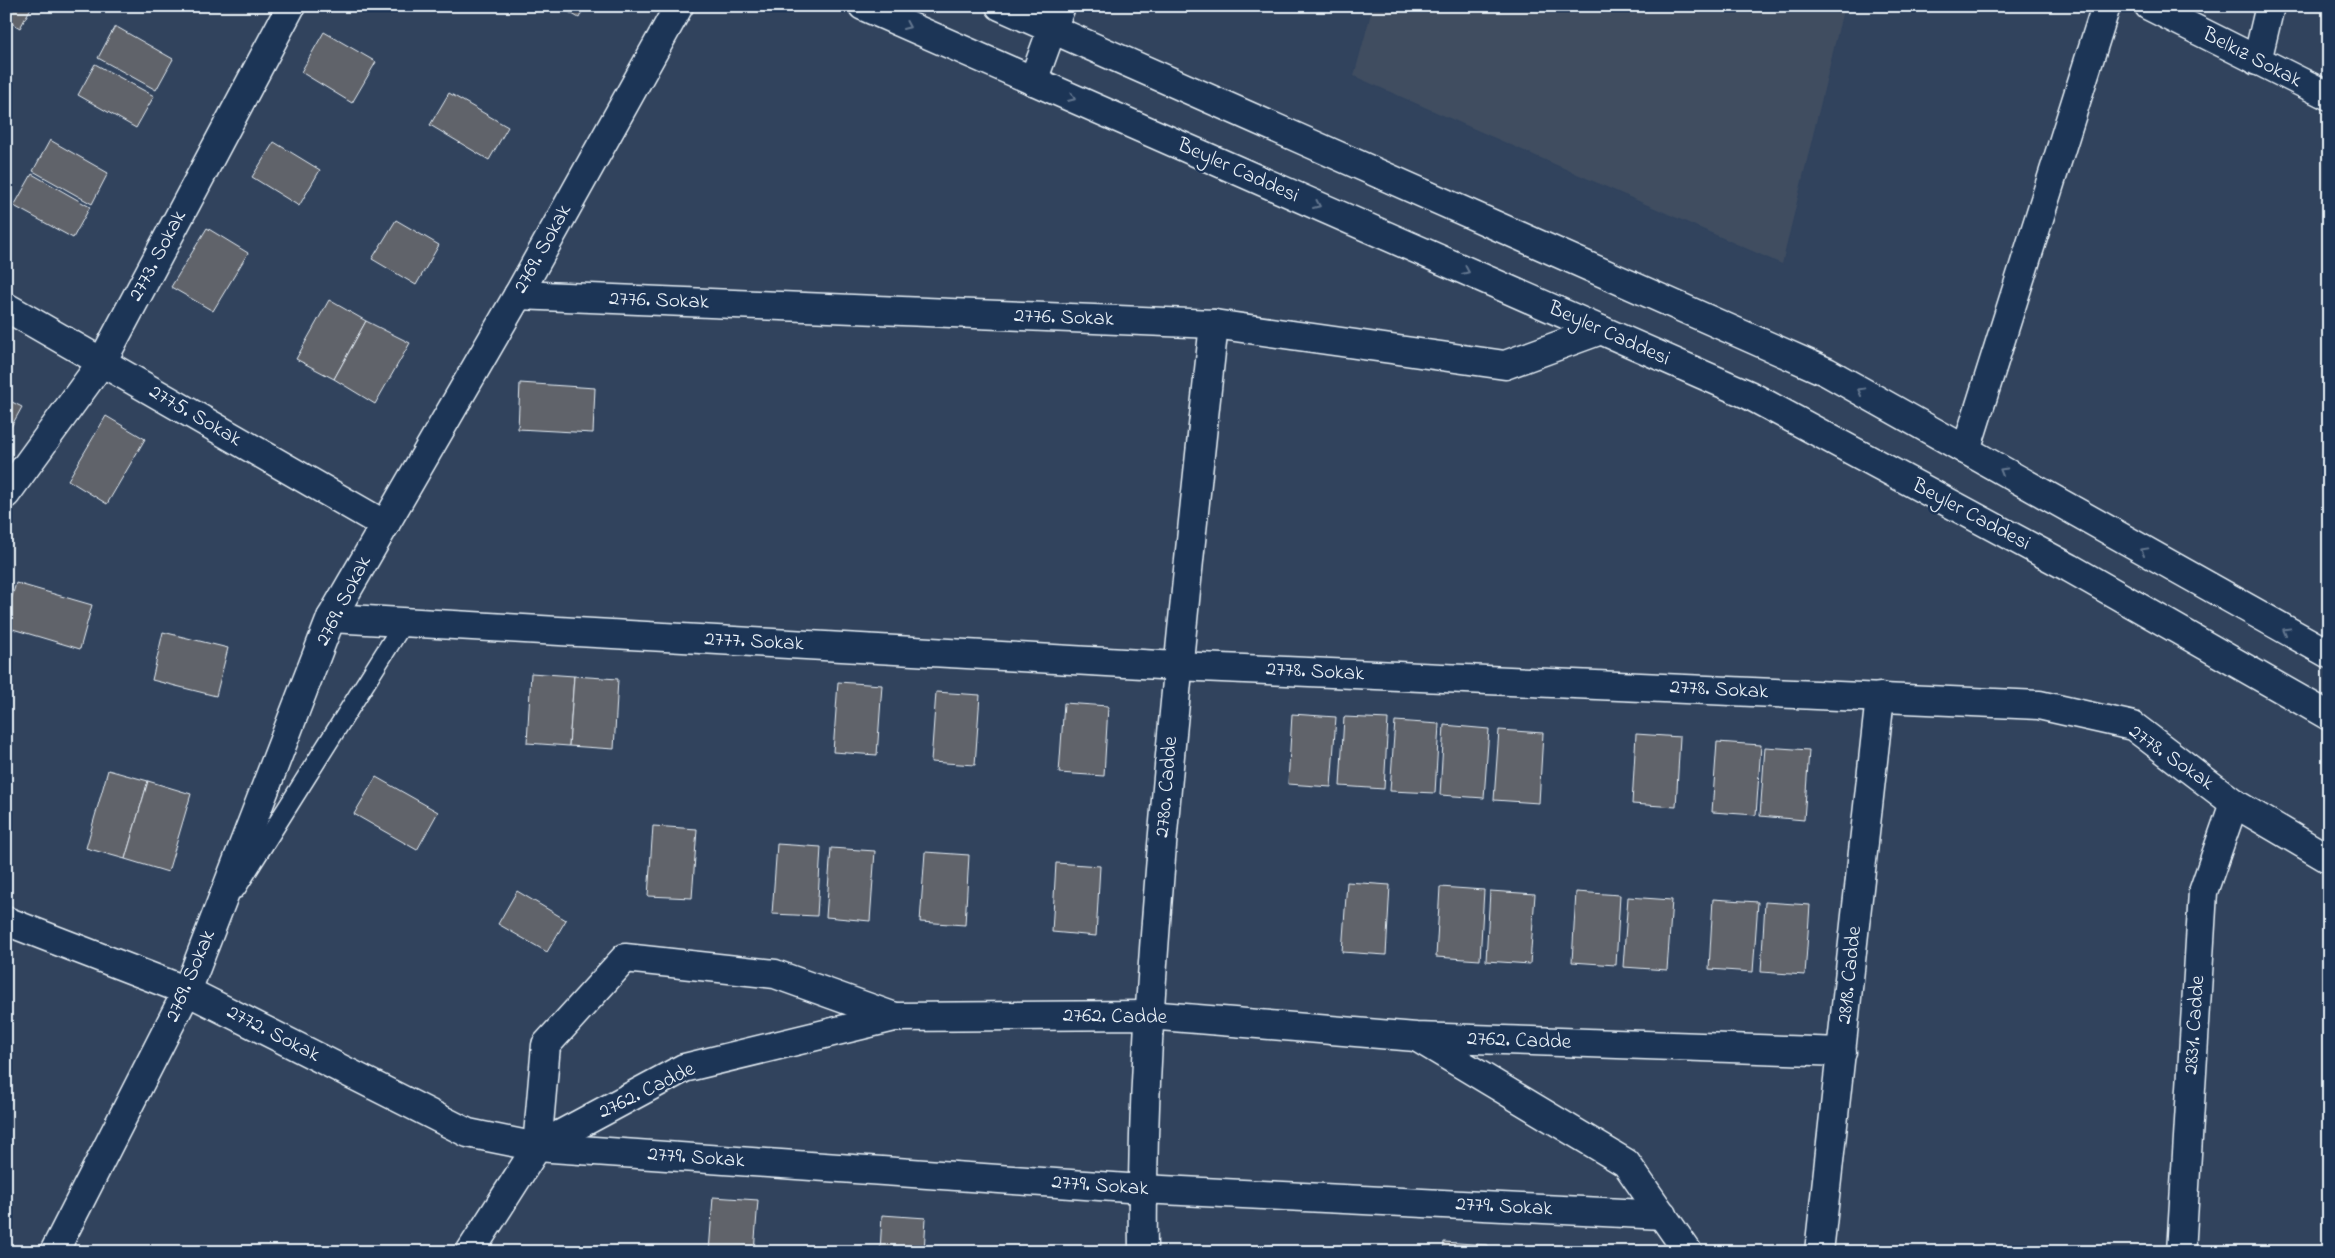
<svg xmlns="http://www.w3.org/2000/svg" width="2335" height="1258" font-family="'Indie Flower',sans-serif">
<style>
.built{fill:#3f4d61}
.building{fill:#61636b;stroke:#e8f1f8}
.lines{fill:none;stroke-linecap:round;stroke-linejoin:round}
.lane-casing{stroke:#e8f1f8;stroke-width:21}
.street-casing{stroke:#e8f1f8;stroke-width:31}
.secondary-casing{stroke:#e8f1f8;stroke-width:31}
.lane{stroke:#1d3557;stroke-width:18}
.street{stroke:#1d3557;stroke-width:28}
.secondary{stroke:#1d3557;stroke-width:28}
.oneway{stroke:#64778f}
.labels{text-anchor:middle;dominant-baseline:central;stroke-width:5;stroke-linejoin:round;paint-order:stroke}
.street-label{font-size:21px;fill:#e8f1f8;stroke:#1d3557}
</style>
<rect width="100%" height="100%" fill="#31435d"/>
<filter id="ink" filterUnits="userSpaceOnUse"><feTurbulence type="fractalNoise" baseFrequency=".02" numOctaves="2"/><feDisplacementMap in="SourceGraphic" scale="10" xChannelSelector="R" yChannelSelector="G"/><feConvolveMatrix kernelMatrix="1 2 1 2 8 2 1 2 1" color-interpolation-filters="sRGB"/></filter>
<g filter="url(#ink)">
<!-- built -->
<polygon class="built" points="1373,6 1844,6 1782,264 1354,76"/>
<!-- building -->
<g class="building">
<polygon points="6,6 32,6 20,28 6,20"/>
<polygon points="558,6 585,6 579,18"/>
<polygon points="115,26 173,59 156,90 98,58"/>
<polygon points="324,32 376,62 352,103 301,72"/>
<polygon points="95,64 154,96 136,128 78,95"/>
<polygon points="449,93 508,127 489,160 430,125"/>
<polygon points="50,140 108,173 92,204 33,171"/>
<polygon points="274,142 320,170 299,206 252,177"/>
<polygon points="32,174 90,207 73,238 14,206"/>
<polygon points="396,220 439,245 416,285 372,259"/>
<polygon points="207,228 248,253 213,311 171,287"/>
<polygon points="329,300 366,321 334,379 296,359"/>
<polygon points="366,321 410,343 375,404 334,379"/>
<polygon points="520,383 595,388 593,433 518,429"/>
<polygon points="6,399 22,407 6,436"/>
<polygon points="106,416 145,439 107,504 68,480"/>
<polygon points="16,583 92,605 80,649 6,627 6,617"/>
<polygon points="163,632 228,648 216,696 152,680"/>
<polygon points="531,673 574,676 569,746 527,743"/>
<polygon points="574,676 618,679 614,749 569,746"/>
<polygon points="838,682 882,685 877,755 833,752"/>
<polygon points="936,692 980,695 975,765 931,762"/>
<polygon points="1064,703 1108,706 1104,776 1059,773"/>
<polygon points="1292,714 1336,717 1331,787 1288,784"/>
<polygon points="1344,717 1388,719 1384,789 1340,786"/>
<polygon points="1395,721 1439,724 1435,793 1390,791"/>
<polygon points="1444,725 1489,729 1484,798 1440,795"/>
<polygon points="1499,730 1543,733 1539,803 1494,800"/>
<polygon points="1636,734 1680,737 1676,807 1632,804"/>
<polygon points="1717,742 1761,745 1756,815 1712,812"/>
<polygon points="1765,747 1809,750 1804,820 1760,816"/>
<polygon points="108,770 148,781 125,859 86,848"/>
<polygon points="376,777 438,812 417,850 354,814"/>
<polygon points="148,781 191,794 168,872 125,859"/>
<polygon points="653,826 697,829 692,898 648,896"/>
<polygon points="777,844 821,847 817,916 772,914"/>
<polygon points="831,848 875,851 870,921 826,917"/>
<polygon points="925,852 969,855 965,925 920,922"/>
<polygon points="1056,863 1100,866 1096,936 1052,932"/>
<polygon points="1347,882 1390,885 1386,955 1342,952"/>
<polygon points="1440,887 1484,890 1480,960 1436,957"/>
<polygon points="517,891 566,920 547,952 498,924"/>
<polygon points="1490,891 1535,894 1530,964 1486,961"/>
<polygon points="1576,892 1620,895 1616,965 1572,962"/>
<polygon points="1628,897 1672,900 1667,970 1623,967"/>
<polygon points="1713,899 1758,902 1753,972 1709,969"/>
<polygon points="1765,902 1810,905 1805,975 1761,972"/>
<polygon points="713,1197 758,1200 754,1252 709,1252"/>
<polygon points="882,1215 926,1218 924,1252 880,1252"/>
<polygon points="1444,1242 1488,1245 1488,1252 1443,1252"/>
<polygon points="1497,1247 1541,1250 1541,1252 1497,1252"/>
</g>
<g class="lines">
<defs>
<polyline id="lane" points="236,889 404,622"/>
<g id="street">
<polyline points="2149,6 2329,96"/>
<polyline points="1052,29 1061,6"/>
<polyline points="2257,61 2270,6"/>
<polyline points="518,295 1214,324 1505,365 1601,330"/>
<polyline points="6,307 385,525"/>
<polyline points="1966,450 2106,6"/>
<polyline points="6,494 102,362 291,6"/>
<polyline points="331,618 1177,666 2039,705 2133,726 2234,803 2329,859"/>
<polyline points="6,921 187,991 468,1133 537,1147 1142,1189 1663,1215"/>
<polyline points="1418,1038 1626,1163 1688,1252"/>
<polyline points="537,1147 546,1045 625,958 775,974 895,1017"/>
<polyline points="54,1252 187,991 331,618 518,295 679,6"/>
<polyline points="470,1252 537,1147 684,1068 895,1017 1148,1015 1416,1037 1842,1052"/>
<path d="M1143,1252C1141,1116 1151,981 1162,845C1177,671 1195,498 1214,324"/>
<polyline points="1819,1252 1880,697"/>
<polyline points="2181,1252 2203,892 2234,803"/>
</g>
<g id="secondary">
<polyline points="863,6 1749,395 2070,568 2329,716"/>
<polyline points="1000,6 1827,372 2329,654"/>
<polyline points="1033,81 1052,29"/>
</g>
</defs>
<!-- lane casing -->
<use href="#lane" class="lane-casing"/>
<!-- street casing -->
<use href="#street" class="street-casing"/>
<!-- secondary casing -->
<use href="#secondary" class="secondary-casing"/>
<!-- lane -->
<use href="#lane" class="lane"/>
<!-- street -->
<use href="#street" class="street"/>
<!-- secondary -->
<use href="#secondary" class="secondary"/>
</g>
<!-- one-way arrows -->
<defs><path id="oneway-chevron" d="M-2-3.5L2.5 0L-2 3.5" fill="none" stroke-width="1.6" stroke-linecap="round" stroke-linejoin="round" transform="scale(1.25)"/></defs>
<g class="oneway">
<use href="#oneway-chevron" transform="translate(907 26) rotate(24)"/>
<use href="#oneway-chevron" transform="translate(1072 98) rotate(24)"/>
<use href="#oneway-chevron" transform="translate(1317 205) rotate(24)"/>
<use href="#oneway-chevron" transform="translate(1466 271) rotate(24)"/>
<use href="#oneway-chevron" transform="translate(1861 391) rotate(-151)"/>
<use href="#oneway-chevron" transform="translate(2003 471) rotate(-150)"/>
<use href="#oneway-chevron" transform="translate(2144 551) rotate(-151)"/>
<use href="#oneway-chevron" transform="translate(2286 631) rotate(-151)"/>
</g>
</g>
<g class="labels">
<!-- street labels -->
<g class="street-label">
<text transform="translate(2252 58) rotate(27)">Belkız Sokak</text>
<text transform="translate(1238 171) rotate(24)">Beyler Caddesi</text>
<text transform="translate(543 249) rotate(-61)">2769. Sokak</text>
<text transform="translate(158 256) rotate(-62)">2773. Sokak</text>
<text transform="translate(659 301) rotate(2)">2776. Sokak</text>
<text transform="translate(1064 318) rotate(2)">2776. Sokak</text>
<text transform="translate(1609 334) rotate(24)">Beyler Caddesi</text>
<text transform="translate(195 416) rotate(30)">2775. Sokak</text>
<text transform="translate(1971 515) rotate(28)">Beyler Caddesi</text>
<text transform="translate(344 601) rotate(-63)">2769. Sokak</text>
<text transform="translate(754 642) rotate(3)">2777. Sokak</text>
<text transform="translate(1315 672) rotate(3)">2778. Sokak</text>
<text transform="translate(1719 690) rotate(3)">2778. Sokak</text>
<text transform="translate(2171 758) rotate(35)">2778. Sokak</text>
<text transform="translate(1167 787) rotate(-85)">2780. Cadde</text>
<text transform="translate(1850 975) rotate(-84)">2818. Cadde</text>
<text transform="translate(191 976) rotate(-67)">2769. Sokak</text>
<text transform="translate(1115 1017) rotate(1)">2762. Cadde</text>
<text transform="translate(2195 1025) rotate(-86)">2831. Cadde</text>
<text transform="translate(273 1034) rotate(27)">2772. Sokak</text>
<text transform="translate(1519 1041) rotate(2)">2762. Cadde</text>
<text transform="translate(647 1091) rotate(-26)">2762. Cadde</text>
<text transform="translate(696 1158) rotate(4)">2779. Sokak</text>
<text transform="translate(1100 1186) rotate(4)">2779. Sokak</text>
<text transform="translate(1504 1207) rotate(3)">2779. Sokak</text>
</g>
</g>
<!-- margin -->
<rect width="2335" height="1258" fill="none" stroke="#1d3557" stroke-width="25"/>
<rect x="12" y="12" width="2310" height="1233" fill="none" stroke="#e8f1f8" stroke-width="2" filter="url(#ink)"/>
</svg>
